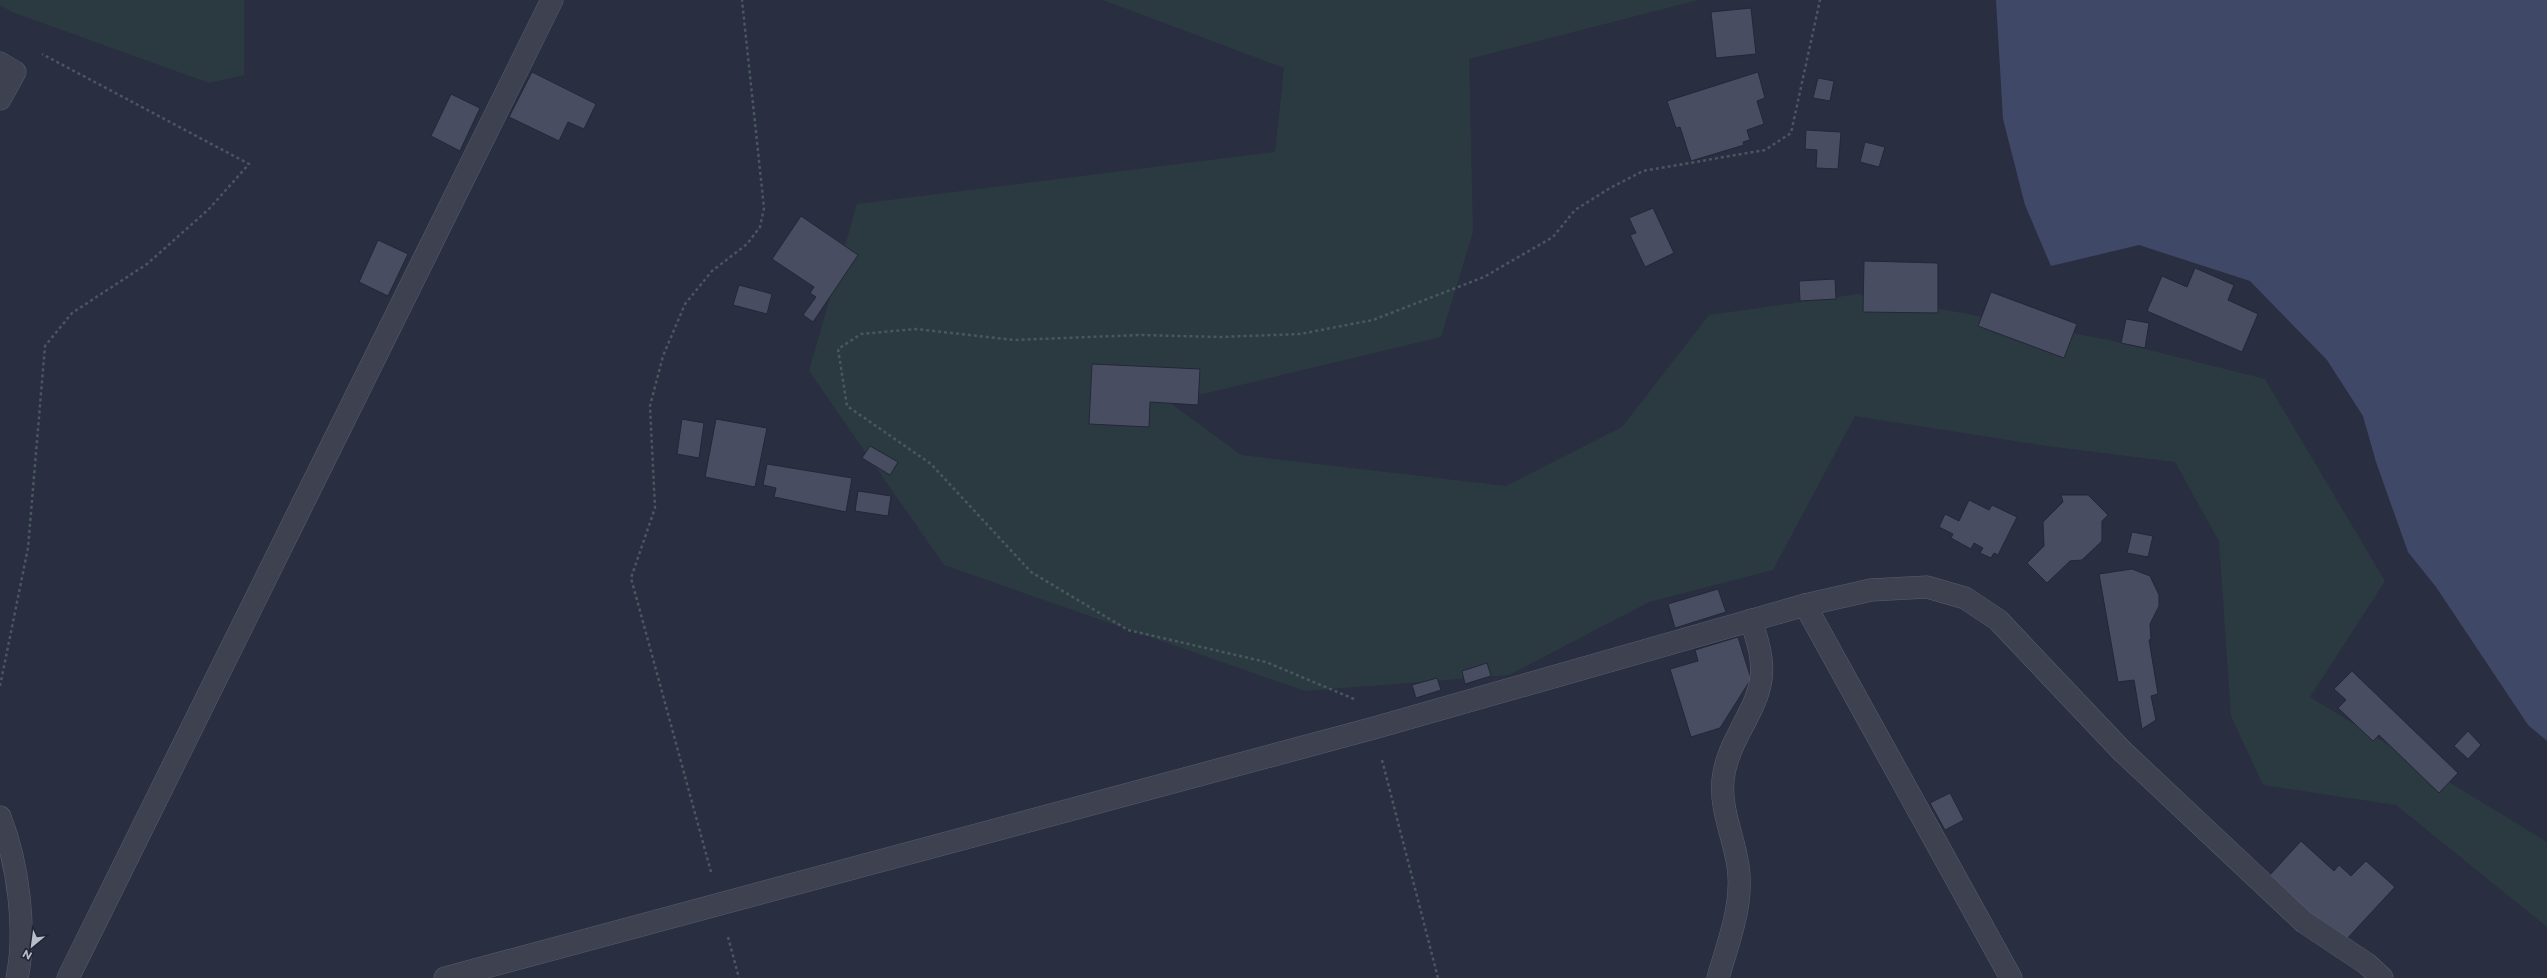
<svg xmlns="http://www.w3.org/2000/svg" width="2547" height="978" font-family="Montserrat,sans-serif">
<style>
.green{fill:#2b3a41}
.water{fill:#404868}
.building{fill:#484d62;stroke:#232738}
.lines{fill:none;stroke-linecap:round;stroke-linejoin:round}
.minor-casing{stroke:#5a5e6e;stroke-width:23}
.path{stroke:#49575e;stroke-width:2.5;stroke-dasharray:3 3;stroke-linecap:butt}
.minor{stroke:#3d4150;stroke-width:22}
</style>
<rect width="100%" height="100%" fill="#292e40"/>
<!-- green -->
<g class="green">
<polygon points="0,0 244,0 244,75 209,83 12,12 0,5"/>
<polygon points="1103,0 1698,0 1469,59 1473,232 1441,337 1169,402 1241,455 1506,486 1622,427 1709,315 1859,294 2109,340 2265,379 2385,581 2310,697 2547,842 2547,927 2396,805 2263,785 2231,716 2219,541 2175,462 2047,446 1855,416 1773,570 1649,602 1509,675 1305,691 944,565 809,371 857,204 1275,152 1284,68"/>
</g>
<!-- water -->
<polygon class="water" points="1996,0 2547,0 2547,741 2528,725 2436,587 2408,552 2376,462 2363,416 2327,360 2250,281 2139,245 2051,266 2025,205 2003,119"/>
<!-- building -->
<g class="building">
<polygon points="1751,8 1756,54 1716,58 1711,12"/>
<polygon points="532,72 596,104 584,129 568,122 559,141 509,117"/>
<polygon points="1758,72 1765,98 1757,101 1764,124 1747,130 1750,140 1743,142 1744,145 1691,161 1680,127 1676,128 1667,101"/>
<polygon points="1818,78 1834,81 1830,101 1813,98"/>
<polygon points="451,94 480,108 460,151 431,136"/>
<polygon points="1806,130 1841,132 1838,169 1816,168 1817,150 1805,149"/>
<polygon points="1865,142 1885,147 1879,167 1860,162"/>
<polygon points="1653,208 1674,253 1645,267 1630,235 1636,233 1629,218"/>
<polygon points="801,216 858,255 813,322 803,315 816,297 810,293 814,287 772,259"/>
<polygon points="378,240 408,254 388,296 359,282"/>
<polygon points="1864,261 1938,263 1938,313 1863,312"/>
<polygon points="2195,268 2234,285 2228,300 2258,314 2242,352 2147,311 2162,276 2187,287"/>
<polygon points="1835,279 1836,299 1800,301 1799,281"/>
<polygon points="739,285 772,294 767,314 733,305"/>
<polygon points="1991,292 2077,324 2064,358 1978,326"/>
<polygon points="2126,319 2149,323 2145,348 2121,343"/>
<polygon points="1092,364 1200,369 1198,405 1150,402 1149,427 1089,424"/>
<polygon points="682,419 704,423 699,458 677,454"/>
<polygon points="716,419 767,428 755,487 705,477"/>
<polygon points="870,446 898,462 890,475 862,458"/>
<polygon points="767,464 852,478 846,512 774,497 776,488 763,485"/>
<polygon points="858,491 891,496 888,516 855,511"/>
<polygon points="2061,495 2088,495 2108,515 2102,521 2102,541 2082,560 2070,561 2047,583 2027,563 2044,546 2043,522 2063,502"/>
<polygon points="1969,500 1989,510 1992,505 2017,517 1998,555 1994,553 1991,558 1980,553 1983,548 1974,543 1971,549 1951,538 1953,534 1939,527 1945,514 1959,521"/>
<polygon points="2132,532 2153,536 2148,557 2127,553"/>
<polygon points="2132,569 2150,576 2159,595 2159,606 2150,624 2151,639 2149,640 2158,694 2151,696 2156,720 2142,729 2134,680 2118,682 2099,574"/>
<polygon points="1718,589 1726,612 1675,628 1668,604"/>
<polygon points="1738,637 1751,679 1720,728 1691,737 1670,669 1698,661 1695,650"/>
<polygon points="1487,663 1491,676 1465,684 1462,671"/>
<polygon points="2352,671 2458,773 2439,793 2379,735 2373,741 2338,708 2346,700 2334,689"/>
<polygon points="1437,678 1441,690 1416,698 1412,685"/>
<polygon points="2468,731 2481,745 2468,759 2454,746"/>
<polygon points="1950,793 1964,820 1945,830 1930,803"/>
<polygon points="2301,841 2334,871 2339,865 2351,876 2366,861 2395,887 2343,943 2269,876"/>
</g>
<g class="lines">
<defs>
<g id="minor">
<polyline points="0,63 15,72 0,99"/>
<polyline points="1805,605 2011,978"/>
<path d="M0,817C18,863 27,930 17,978"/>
<polyline points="68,978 552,0"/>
<polyline points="445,978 1374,728 1805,605 1871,590 1927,587 1965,598 1998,620 2122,751 2304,922 2367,964 2382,978"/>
<path d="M1718,978C1728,942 1744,904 1738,866C1734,837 1720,810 1723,780C1727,741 1756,714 1761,679C1764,659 1757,639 1751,620"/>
</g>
</defs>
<!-- minor casing -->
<use href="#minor" class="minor-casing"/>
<!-- path -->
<g class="path">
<polyline points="0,686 28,548 45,346 72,313 147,264 209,209 249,164 42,54"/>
<polyline points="1354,699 1266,662 1128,630 1031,572 931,464 847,406 838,349 861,334 916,329 1014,340 1140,335 1220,337 1300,334 1373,320 1484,277 1553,237 1575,210 1610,188 1643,171 1765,150 1791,133 1820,0"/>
<polyline points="1382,760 1438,978"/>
<polyline points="711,872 631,578 655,508 650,406 663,356 685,304 712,271 747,244 760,227 764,208 742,0"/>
<polyline points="728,937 739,978"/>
</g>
<!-- minor -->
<use href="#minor" class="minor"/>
</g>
<!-- north arrow -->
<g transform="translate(32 946) rotate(209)" stroke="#212536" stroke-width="3" paint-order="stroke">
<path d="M0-3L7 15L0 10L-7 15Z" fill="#b9bcca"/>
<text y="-6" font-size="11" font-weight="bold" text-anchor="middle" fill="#b9bcca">N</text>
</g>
</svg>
